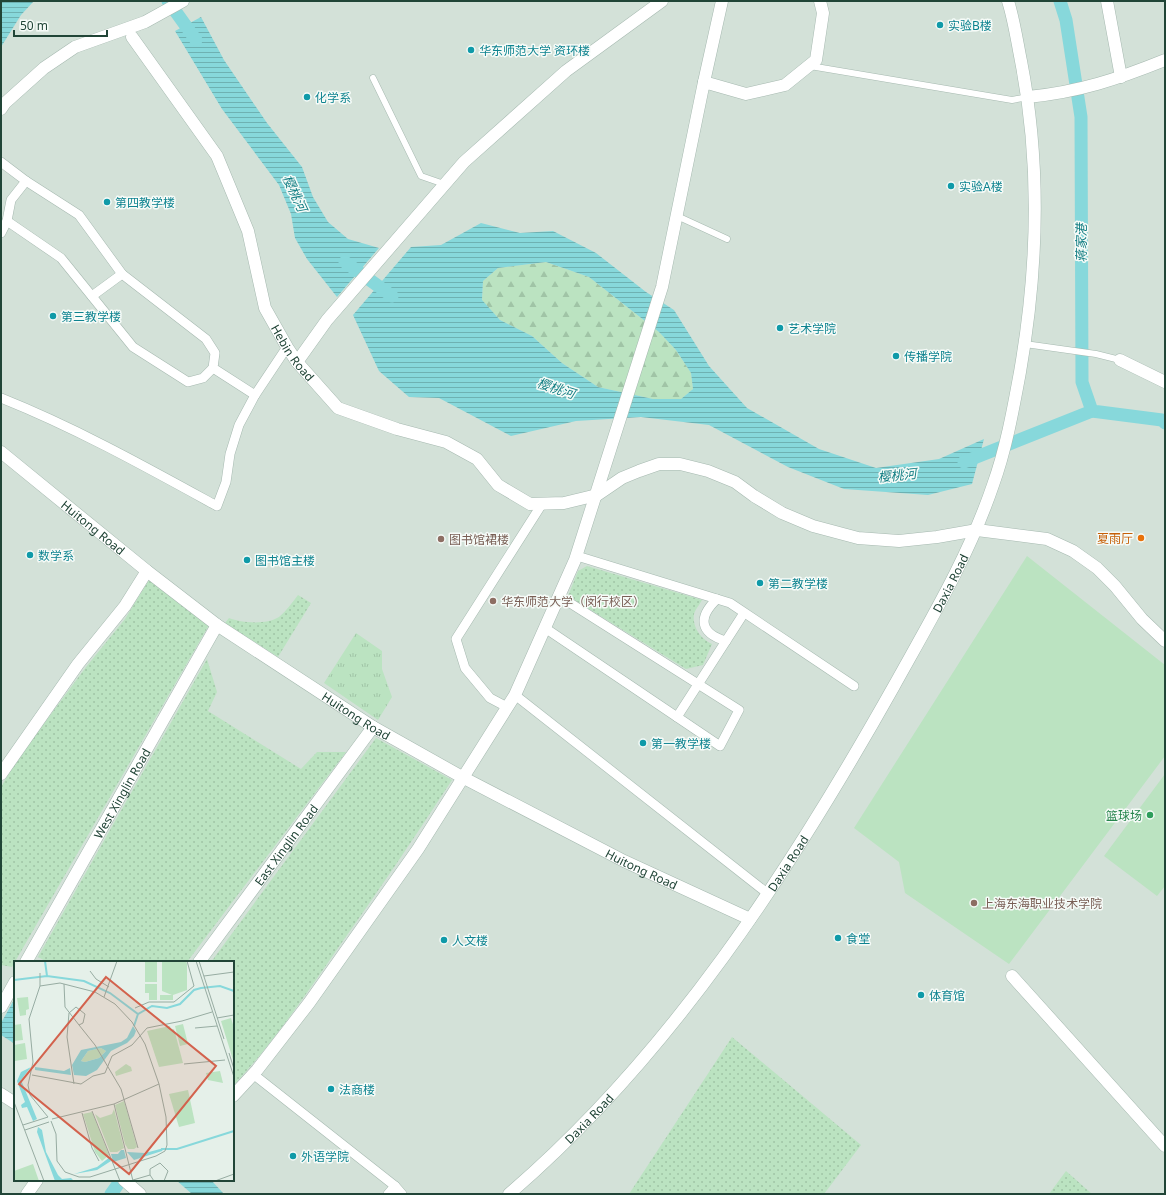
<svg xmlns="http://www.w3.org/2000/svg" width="1166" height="1195" font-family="'Noto Sans','Noto Sans SC',sans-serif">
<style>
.built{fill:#d3e1d8;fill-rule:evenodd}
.grass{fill:url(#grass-dots)}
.forest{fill:url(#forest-firs)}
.park{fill:url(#park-tufts)}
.pitch{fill:#bbe3c1}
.water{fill:url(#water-rules);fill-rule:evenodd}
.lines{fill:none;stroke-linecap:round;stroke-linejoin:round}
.canal{stroke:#87d8db;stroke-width:13}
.service-casing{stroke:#a6b9b0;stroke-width:7}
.pedestrian-casing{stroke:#a6b9b0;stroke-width:10}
.minor-casing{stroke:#a6b9b0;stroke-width:13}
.service{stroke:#fff;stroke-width:6}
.pedestrian{stroke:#fff;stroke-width:9}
.minor{stroke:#fff;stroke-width:12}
.culture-dot{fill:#0f9aa8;stroke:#f6fbf8;stroke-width:1.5}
.food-dot{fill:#e8710a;stroke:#f6fbf8;stroke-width:1.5}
.education-dot{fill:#8d6e63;stroke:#f6fbf8;stroke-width:1.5}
.leisure-dot{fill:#2e9e5b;stroke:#f6fbf8;stroke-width:1.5}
.labels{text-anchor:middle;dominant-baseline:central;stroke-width:3;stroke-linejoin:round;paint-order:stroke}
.culture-label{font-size:12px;fill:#0d838f;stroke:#f6fbf8;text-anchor:start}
.street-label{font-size:12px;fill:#214537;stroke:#f6fbf8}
.food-label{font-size:12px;fill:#c56008;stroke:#f6fbf8;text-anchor:end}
.education-label{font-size:12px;fill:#785e54;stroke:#f6fbf8;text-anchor:start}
.leisure-label{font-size:12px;fill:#27864d;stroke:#f6fbf8;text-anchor:end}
.water-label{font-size:13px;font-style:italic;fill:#127e83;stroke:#f6fbf8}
.inset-river{fill:none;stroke:#87d8db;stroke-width:2}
.inset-road{fill:none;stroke:#97aca2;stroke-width:1}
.view{fill:#d3624d;fill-opacity:0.15;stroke:#d3624d;stroke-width:2}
.inset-edge{fill:none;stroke:#214537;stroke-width:2}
</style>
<defs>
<pattern id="grass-dots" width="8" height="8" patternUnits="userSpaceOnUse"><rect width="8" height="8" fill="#bbe3c1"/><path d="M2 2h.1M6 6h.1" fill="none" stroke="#a0c4a6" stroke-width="1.8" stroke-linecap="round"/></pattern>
<pattern id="forest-firs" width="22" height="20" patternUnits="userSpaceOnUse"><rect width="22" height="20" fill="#bbe3c1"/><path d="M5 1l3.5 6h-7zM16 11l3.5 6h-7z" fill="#a0c4a6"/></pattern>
<pattern id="park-tufts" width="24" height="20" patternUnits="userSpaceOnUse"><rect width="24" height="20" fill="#bbe3c1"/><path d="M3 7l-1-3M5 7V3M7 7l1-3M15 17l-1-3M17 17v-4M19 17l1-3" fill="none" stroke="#a0c4a6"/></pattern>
<pattern id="water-rules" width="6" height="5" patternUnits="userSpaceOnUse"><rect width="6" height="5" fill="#87d8db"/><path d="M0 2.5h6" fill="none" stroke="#6eb1b2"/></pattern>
</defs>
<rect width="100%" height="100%" fill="#e5f0e9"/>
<!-- built -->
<path class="built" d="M1,1H1165V1194H1ZM15,962H233V1180H15Z"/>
<!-- grass -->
<g class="grass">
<path d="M587,566L702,600C700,604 695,610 694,614C692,627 701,639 712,644L703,665L686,669L568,596L578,571Z"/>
<polygon points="149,580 209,625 12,967 1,965 1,787 17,760 86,667 125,619"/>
<path d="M298,595L311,603L278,657L225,623L229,618C242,623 266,625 279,617C286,611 292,603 298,595Z"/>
<polygon points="207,659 217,692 208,711 301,769 317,752 346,752 187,962 47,962 38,957"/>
<path d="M376,738L452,780C415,837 377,893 338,948C305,996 272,1044 233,1086V962H211Z"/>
<polygon points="732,1037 861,1145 824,1194 629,1194"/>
<polygon points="1066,1171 1092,1194 1049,1194"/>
</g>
<!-- forest -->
<polygon class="forest" points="546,262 589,277 659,332 676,350 691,373 693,389 681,399 653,399 598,387 562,363 532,336 500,320 482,301 483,281 498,268"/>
<!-- park -->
<polygon class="park" points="356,633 382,651 382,669 392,697 378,720 324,683"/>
<!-- pitch -->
<g class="pitch">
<polygon points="1027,556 1165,665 1164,706 1165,708 1165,756 1009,964 905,893 899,862 854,828"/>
<polygon points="1165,774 1165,886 1157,896 1104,856"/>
</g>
<!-- water -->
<g class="water">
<polygon points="1,1 34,1 21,15 1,47"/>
<polygon points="201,17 224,60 267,123 302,167 313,197 328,222 348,239 379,248 337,297 307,259 295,238 291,214 279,185 222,109 175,31"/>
<path d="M481,223L520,233L553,231L596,253L646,292L674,310L709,366L747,408L819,449L876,468L939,459L984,439L972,484L928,495L844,489L788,467L709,425L641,417L576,421L511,436L439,398L409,397L379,371L353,315L411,247L441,245ZM546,262L589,277L659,332L676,350L691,373L693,389L681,399H653L598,387L562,363L532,336L500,320L482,300L483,281L498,268Z"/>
<polygon points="15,998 15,1044 1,1035 1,1023"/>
<polygon points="176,1180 211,1180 224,1194 192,1194"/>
</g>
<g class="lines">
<!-- canal -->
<g class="canal">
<polyline points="168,1 196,40"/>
<polyline points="1060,1 1066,20 1081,117 1082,382 1092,411 1162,420 1165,423"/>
<polyline points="345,262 392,296"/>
<polyline points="964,462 1092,411"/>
<polyline points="111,1194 121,1180"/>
</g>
<defs>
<g id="service">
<polyline points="810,66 1012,100 1028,97"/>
<polyline points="373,78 421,176 444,184"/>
<polyline points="677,216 727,239"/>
<polyline points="1025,344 1096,354 1120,360"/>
</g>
<g id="pedestrian">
<polyline points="1,162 26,181 11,200 7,221 1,233"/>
<polyline points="26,181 79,215 122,274 206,339 215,353 213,368 255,395"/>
<polyline points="7,221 61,258 133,347 188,382 203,378 213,368"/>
<polyline points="92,296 122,274"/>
<path d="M1,398C76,428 146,467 217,506L226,482L230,454L239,425L255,395L287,347"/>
<polyline points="577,556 730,603 854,686"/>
<path d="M717,599C698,617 699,633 726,641"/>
<polyline points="545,628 720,746 739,710 559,596"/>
<polyline points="515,695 767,893"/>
<polyline points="507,707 490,698 465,668 456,639 542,504"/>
<polyline points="677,717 744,613"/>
<polyline points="253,1074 395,1186 388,1194"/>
<polyline points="395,1186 402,1194"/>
</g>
<g id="minor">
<polyline points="1107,1 1121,77"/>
<path id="s1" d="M132,37L217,156L248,231L265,308L287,347L297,362L338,408L397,429L446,442L477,459L498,485L530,504L564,503L597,495L622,478L639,471L659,464H680L708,471L735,482L754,496L782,513L813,526L858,538L899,541L937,537L977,530L1047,539L1073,551L1097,568L1115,586L1142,619L1165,641"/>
<polyline points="704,82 722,1"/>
<path d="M1028,97C1079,92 1118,79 1165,60"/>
<polyline points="1,109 5,103 44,68 75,47 145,22 183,1"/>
<polyline points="1120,360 1165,382"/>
<polyline points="297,362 327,320 464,162 566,71 662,1"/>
<path id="s2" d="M1,452L147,571L217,625L373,727L462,777L624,861L750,919"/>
<polyline points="1,774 78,664 125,606 147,571"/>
<path id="s3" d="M26,962L217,625"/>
<path id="s4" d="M199,962L373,727"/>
<polyline points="1012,976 1165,1146"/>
<polyline points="1,1007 15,982"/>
<polyline points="1,1094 15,1103"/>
<polyline points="233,1096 257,1070 309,1003 418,849 515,695 575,560 662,287 704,82 746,94 785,85 816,60 823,13 820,1"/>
<polyline points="124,1180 140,1194"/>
<polyline points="27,1194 37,1180"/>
<path id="s5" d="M509,1194C671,1055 790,871 894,686C930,621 969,556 993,485C1006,449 1013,410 1020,372C1038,269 1041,164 1021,61C1017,41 1014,20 1008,1"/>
</g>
</defs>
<!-- service casing -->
<use href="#service" class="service-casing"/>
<!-- pedestrian casing -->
<use href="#pedestrian" class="pedestrian-casing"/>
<!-- minor casing -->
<use href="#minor" class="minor-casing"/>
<!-- service -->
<use href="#service" class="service"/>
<!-- pedestrian -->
<use href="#pedestrian" class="pedestrian"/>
<!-- minor -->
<use href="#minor" class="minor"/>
</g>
<!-- markers -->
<g class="culture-dot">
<circle cx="940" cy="25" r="4"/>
<circle cx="471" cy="50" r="4"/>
<circle cx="307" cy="97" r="4"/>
<circle cx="951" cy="186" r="4"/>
<circle cx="107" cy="202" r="4"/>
<circle cx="53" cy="316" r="4"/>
<circle cx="780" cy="328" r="4"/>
<circle cx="896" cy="356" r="4"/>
<circle cx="30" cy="555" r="4"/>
<circle cx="247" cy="560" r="4"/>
<circle cx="760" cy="583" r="4"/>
<circle cx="643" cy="743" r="4"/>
<circle cx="838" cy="938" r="4"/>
<circle cx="444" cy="940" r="4"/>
<circle cx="921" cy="995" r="4"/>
<circle cx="331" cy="1089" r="4"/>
<circle cx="293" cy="1156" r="4"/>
</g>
<circle class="food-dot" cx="1141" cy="538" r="4"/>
<g class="education-dot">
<circle cx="441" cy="539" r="4"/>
<circle cx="493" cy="601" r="4"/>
<circle cx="974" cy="903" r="4"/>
</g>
<circle class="leisure-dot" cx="1150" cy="815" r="4"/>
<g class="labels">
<!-- culture labels -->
<g class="culture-label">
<text x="948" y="25">实验B楼</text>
<text x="479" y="50">华东师范大学 资环楼</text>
<text x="315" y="97">化学系</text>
<text x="959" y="186">实验A楼</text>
<text x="115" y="202">第四教学楼</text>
<text x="61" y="316">第三教学楼</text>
<text x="788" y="328">艺术学院</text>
<text x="904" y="356">传播学院</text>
<text x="38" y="555">数学系</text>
<text x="255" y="560">图书馆主楼</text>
<text x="768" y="583">第二教学楼</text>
<text x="651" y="743">第一教学楼</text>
<text x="846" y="938">食堂</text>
<text x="452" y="940">人文楼</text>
<text x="929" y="995">体育馆</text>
<text x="339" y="1089">法商楼</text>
<text x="301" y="1156">外语学院</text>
</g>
<!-- street labels -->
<g class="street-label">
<text stroke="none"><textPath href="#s1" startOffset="359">Hebin Road</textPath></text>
<text stroke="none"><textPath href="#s2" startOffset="119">Huitong Road</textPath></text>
<text stroke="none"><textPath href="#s5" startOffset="758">Daxia Road</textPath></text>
<text stroke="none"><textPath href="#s2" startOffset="443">Huitong Road</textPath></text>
<text stroke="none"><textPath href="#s3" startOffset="194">West Xinglin Road</textPath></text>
<text stroke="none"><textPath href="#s4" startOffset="146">East Xinglin Road</textPath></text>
<text stroke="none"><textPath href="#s5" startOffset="434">Daxia Road</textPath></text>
<text stroke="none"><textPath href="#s2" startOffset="767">Huitong Road</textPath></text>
<text stroke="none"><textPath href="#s5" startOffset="110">Daxia Road</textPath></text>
</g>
<!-- food labels -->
<g class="food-label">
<text x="1133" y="538">夏雨厅</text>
</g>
<!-- education labels -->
<g class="education-label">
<text x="449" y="539">图书馆裙楼</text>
<text x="501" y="601">华东师范大学（闵行校区）</text>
<text x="982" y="903">上海东海职业技术学院</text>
</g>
<!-- leisure labels -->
<g class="leisure-label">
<text x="1142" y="815">篮球场</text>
</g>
<!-- water labels -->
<g class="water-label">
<text transform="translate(295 193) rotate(65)">樱桃河</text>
<text transform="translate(1081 243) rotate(-90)">蒋家港</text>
<text transform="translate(556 388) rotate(18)">樱桃河</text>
<text transform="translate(897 475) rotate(-6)">樱桃河</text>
</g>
</g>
<!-- overview -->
<g transform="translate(14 961)">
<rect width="220" height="220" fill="#e5f0e9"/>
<path d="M112,103L117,106L118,110L102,115L101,111ZM206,110L209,122L194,119L192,112ZM174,129L181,162L165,166L155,133ZM110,140L123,186L120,188H114L111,183L101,144ZM100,148L110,187L103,191H96L81,153L86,157L98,153ZM78,151L95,194L88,200L81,191L69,153ZM19,203L25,220H0V210Z" fill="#bbe3c1"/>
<path d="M87,87L92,90L85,97L71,101L67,100L74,90Z" fill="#bbe3c1"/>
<path d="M217,57L220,67V102L207,60Z" fill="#bbe3c1"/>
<path d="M131,0H143V21H131ZM148,0H172L173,3V29L159,34V39H146V34H158L148,30ZM131,23H143V39H135V32H131ZM14,36L15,48L12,49V54L6,55L3,37ZM7,63L9,79L0,80V64ZM169,63L174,83L166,85L161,65ZM156,65L157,69L160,68L169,102L145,106L133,70ZM11,82L13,98L1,100L0,84Z" fill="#bbe3c1"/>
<path d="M119,65L122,70L120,75L113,82L97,90L83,109L72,115L60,114L58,104L67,89L107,81L113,77ZM87,87L92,90L85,97L71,101L67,100L74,90ZM17,106L7,119L23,158L19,160L13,146L8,147L7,144L11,141L3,120L7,111ZM21,106L50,110L56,107L57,114L21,109ZM24,166L28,169L32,191L44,214L48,218L57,217L60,220H41L23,171ZM150,187L148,190L120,199L113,191L131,192ZM107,189H110L112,197L99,201L97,193H104ZM96,196L97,200L83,209L60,213L83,206Z" fill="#87d8db" fill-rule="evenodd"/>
<path class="inset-river" d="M31,0L33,15M0,19L33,15L70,20L96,32L124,53L138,45L153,47L166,43L180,29L187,27L206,25L220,30M120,65L124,53M147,188H163L220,170"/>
<path class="inset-road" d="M182,0L220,116M185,0L210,78M76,10L82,18L95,26M190,15L220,11M50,23L51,46L65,64M26,25L46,22L81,31L101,43L118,61L131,83L145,123L152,156L153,184L151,190L142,195L76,216H65L51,211L43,200L42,173L37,160M90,36L103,0M121,47L135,41H160L180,25L173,0M203,57L220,54M181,67L203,65M215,92L220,108M170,103L211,99M18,114L67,123L79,115L91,112L98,95L118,84L133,67L168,60L198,51M60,123L53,76L55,52L62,46L71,53L69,62L65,64L81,84L107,128L124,187M0,141L30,220M100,143L119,220M78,150L106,220M68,152L78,187L85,200M38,158L100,143L145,123M9,164L34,156L16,134L14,124L19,101L15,58L26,25V12M11,169L35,161M119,219L136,214M140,220L136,214V208L146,202L154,210L150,220M201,220L220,213"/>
<path class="view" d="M92,16L202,105L115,213L5,123Z"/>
<rect width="220" height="220" class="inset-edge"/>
</g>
<!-- border -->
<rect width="1166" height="1195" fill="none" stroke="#214537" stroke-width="4"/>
<!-- scale -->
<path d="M14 30v6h93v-6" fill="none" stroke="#214537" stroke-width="2"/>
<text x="20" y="30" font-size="12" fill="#214537" stroke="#f6fbf8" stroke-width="3" paint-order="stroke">50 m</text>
</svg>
